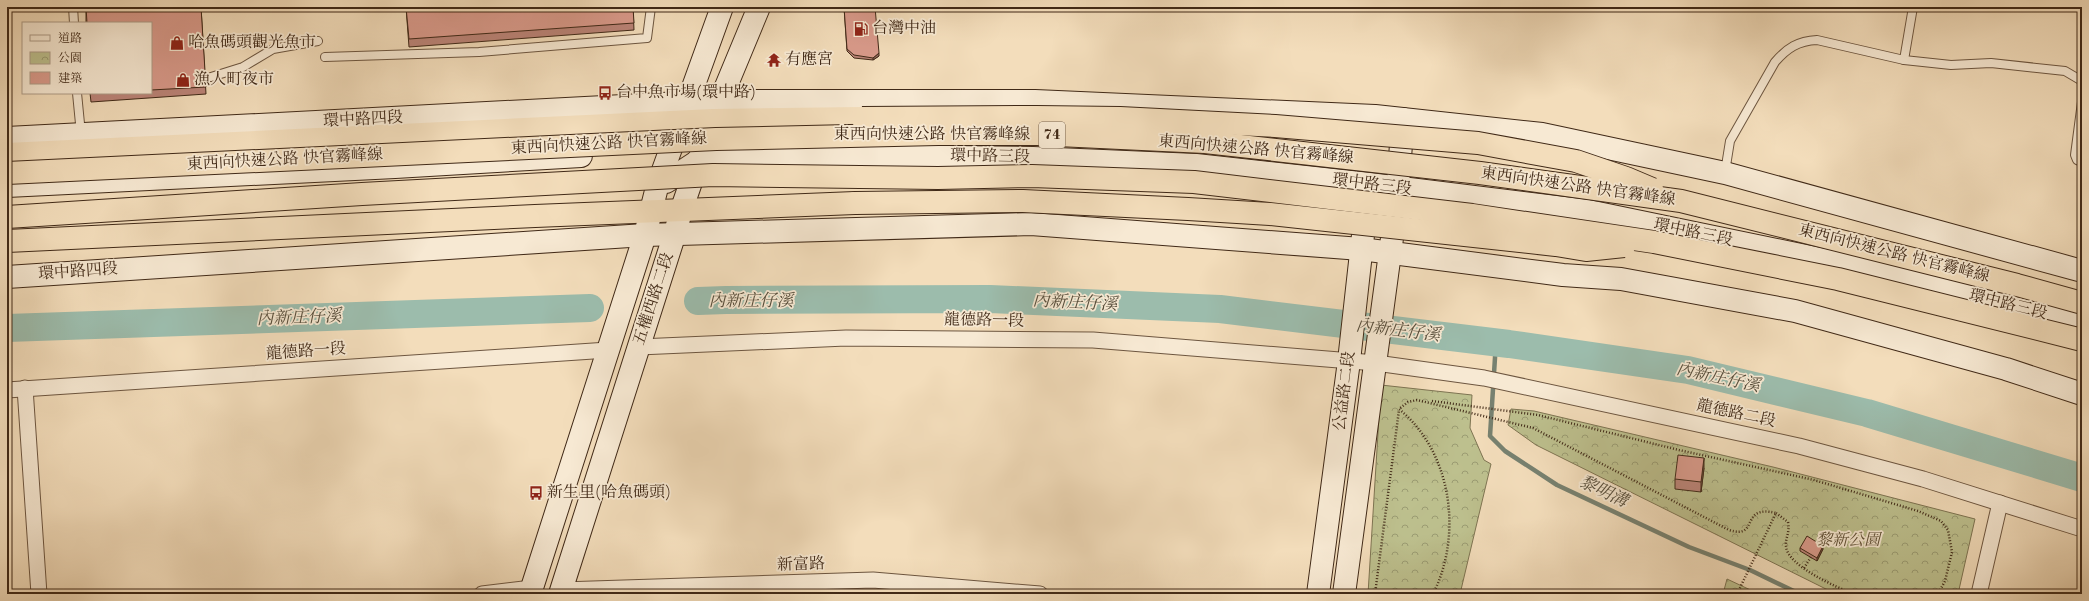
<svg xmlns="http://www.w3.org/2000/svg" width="2089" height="601" font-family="'Old Standard TT','Noto Serif TC',serif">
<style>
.park{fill:url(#park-crowns);stroke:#7e7452}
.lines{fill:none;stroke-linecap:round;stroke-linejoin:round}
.stream{stroke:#778170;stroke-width:4.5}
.river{stroke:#9cbcac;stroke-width:28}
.lane-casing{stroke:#6d5640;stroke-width:10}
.street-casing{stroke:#6d5640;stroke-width:17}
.secondary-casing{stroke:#402917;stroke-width:24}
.highway-casing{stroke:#402917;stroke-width:24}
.path{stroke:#402917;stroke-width:2.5;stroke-dasharray:1 2;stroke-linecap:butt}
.lane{stroke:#f7e9d3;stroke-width:8}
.street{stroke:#f7e9d3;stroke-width:15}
.secondary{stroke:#f7e9d3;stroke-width:22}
.highway{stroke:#f3ddbb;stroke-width:22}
.highway-bridge-casing{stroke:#402917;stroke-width:24;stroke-linecap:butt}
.highway-bridge{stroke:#f3ddbb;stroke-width:22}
.wall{fill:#bb8478;stroke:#402917}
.shaded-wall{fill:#986c61;stroke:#402917}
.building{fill:#d99a8b;stroke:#402917}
.labels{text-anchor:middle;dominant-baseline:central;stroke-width:3.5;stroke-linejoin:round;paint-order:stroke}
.shield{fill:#f7e9d3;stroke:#77634f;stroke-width:1}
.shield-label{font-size:15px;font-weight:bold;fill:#402917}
.poi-label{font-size:16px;fill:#402917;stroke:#f7e9d3;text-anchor:start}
.street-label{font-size:16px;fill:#402917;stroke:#f7e9d3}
.park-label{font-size:16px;font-style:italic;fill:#5f4f35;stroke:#f7e9d3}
.water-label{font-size:17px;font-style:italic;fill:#574e3c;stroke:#f7e9d3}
</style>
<defs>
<pattern id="park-crowns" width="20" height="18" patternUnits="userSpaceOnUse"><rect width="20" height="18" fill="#bdc08e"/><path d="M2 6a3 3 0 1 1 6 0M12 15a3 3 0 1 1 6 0" fill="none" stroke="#9b9c73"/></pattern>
</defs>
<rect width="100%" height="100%" fill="#f3ddbb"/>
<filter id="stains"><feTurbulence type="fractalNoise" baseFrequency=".005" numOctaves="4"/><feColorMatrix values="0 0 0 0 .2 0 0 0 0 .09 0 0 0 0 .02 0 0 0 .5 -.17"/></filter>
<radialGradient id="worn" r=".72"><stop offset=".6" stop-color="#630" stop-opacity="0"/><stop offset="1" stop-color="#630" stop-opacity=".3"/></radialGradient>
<!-- park -->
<g class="park">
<polygon points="1381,385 1472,395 1470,428 1484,460 1491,464 1460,594 1368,594"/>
<polygon points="1511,409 1534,411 1773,467 1975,519 1958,594 1836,594 1536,445 1508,425"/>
<polygon points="1727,579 1759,594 1723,594"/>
</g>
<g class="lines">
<!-- stream -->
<polyline class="stream" points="1496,342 1490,436 1505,451 1557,485 1689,547 1750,570 1800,594"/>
<!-- river -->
<g class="river">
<polyline points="698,301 726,300 990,299 1220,309 1509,344 1688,370 1867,413 2082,478"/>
<polyline points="7,328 590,308"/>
</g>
<defs>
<g id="lane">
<polyline points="73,7 74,23"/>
<polyline points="325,57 479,52 647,38 651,7"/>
<polyline points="1904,60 1951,65 1991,63 2065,71 2082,81"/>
<polyline points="211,77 243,67 273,49 318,41"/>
<polyline points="77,93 81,134"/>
<polyline points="2082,102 2075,155 2077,160 2082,162"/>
<path d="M1725,172L1730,141L1775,62C1787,48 1798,41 1817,40L1904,60L1913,7"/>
</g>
<g id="street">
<polyline points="639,347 846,338 1093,340 1376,363 1484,378 1799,446 1923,479 2082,529"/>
<polyline points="25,388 39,594"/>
<polyline points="7,390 608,350"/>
<polyline points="561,590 873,580 1040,594"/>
<polyline points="482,594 532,588"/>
<polyline points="1979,594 2000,503"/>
</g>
<g id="secondary">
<polyline points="715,113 759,7"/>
<polyline points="7,138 719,101 1035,101 1375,116 1542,134 1725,173 2082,271"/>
<polyline points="666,182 698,161 852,156 1033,158 1196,165 1369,184 1588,211 1844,264 2082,324"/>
<polyline points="1398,183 1403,119"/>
<polyline points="7,186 395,167 581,156"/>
<polyline points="7,277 645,235 1031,224 1361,249 1563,275 1621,279 1795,311 2006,369 2082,394"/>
<polyline points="530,594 645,235 657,187 722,7"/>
<polyline points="560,594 675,233 681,211 699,159"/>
<polyline points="1318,594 1349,361 1363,235"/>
<polyline points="1344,594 1392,238"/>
</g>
<g id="highway">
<polyline points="7,154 713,120 862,118"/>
<polyline points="7,241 535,216 855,203"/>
</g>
</defs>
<!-- lane casing -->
<use href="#lane" class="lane-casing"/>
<!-- street casing -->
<use href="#street" class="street-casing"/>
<!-- secondary casing -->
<use href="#secondary" class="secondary-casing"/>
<!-- highway casing -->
<use href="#highway" class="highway-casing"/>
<!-- path -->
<g class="path">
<polyline points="1432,401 1538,415 1679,450 1814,480 1918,511 1941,521 1948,530 1952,552 1945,581 1938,594"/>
<path d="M1776,513L1788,522C1790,534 1785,538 1786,546C1787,566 1837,587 1853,594"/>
<polyline points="1804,568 1811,557"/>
<polyline points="1375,594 1399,410"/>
<path d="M1433,594C1463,535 1452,452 1399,409L1408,402L1417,400L1533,428L1729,530C1760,540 1739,504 1776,513L1737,594"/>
</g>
<!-- lane -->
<use href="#lane" class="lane"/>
<!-- street -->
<use href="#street" class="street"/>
<!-- secondary -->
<use href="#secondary" class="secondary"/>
<!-- highway -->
<use href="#highway" class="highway"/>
<defs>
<g id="highway-bridge">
<polyline points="862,118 1037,117 1120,118 1275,126 1478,143 1576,161 1626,178 1652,189"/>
<polyline points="7,173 716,139 938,134 1037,134 1205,142 1480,173 1681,201 2017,285 2082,303"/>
<polyline points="855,203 1023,201 1188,209 1270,214 1556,245 1586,250 1624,246"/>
<polyline points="7,217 362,194 713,175 938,178 1032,176 1194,182 1472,215 1654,242 1838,279 2082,340"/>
</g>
</defs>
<!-- highway-bridge casing -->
<use href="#highway-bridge" class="highway-bridge-casing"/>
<!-- highway-bridge -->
<use href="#highway-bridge" class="highway-bridge"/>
</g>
<!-- wall -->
<g class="wall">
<polygon points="86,7 201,7 206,94 91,102 90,93 151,93 151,23 86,23"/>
<polygon points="406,7 633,7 634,30 409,47"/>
<polygon points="844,7 879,56 873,60 854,58 847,51"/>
<polygon points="1704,468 1701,492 1675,489 1675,479"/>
<polygon points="1800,548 1823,549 1817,561 1800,551"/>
</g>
<!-- shaded-wall -->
<g class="shaded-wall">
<polygon points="879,53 879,56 873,60 873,58"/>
<polygon points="1704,458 1704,468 1701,492 1701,482"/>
<polygon points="1823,546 1823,549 1817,561 1817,558"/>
</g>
<!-- building -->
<g class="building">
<polygon points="86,7 201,7 206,87 151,90 151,23 87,23"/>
<polygon points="406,7 633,7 634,23 409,39"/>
<polygon points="844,7 875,7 879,53 873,58 854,55 847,49"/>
<polygon points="1678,455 1704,458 1701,482 1675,479"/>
<polygon points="1807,536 1823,546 1817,558 1800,548"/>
</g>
<!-- icons -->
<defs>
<symbol id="fuel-bare" viewBox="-9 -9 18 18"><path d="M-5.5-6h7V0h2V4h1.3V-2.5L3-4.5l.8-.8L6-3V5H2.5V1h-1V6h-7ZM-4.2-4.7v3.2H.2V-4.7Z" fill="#8f2418" stroke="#f7e9d3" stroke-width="2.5" paint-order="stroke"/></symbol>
<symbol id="shop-bare" viewBox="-9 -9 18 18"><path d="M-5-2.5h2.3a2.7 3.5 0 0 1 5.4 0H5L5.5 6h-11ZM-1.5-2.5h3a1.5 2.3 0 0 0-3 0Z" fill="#8f2418" stroke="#f7e9d3" stroke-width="2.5" paint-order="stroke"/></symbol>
<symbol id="temple-bare" viewBox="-9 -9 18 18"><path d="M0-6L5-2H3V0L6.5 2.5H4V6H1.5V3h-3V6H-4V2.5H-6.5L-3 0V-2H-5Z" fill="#8f2418" stroke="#f7e9d3" stroke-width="2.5" paint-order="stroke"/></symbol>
<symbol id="bus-bare" viewBox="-9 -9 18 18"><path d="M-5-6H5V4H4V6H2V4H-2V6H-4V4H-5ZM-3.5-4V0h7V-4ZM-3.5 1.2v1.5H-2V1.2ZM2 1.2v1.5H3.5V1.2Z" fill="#8f2418" stroke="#f7e9d3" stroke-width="2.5" paint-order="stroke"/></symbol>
</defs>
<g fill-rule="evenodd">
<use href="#fuel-bare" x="851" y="19" width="20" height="20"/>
<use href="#shop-bare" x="167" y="33" width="20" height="20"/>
<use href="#temple-bare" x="764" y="50" width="20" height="20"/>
<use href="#shop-bare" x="173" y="70" width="20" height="20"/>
<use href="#bus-bare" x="595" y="83" width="20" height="20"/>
<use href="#bus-bare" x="526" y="483" width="20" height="20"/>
</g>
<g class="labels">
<!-- shield labels -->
<rect class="shield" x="1039" y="122" width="26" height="26" rx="3"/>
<g class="shield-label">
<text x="1052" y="135">74</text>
</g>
<!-- poi labels -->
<g class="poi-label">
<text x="872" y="29">台灣中油</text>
<text x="188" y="43">哈魚碼頭觀光魚市</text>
<text x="785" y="60">有應宮</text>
<text x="194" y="80">漁人町夜市</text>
<text x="616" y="93">台中魚市場(環中路)</text>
<text x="547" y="493">新生里(哈魚碼頭)</text>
</g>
<!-- street labels -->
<g class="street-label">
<text transform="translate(363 120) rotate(-3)">環中路四段</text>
<text x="932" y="135">東西向快速公路 快官霧峰線</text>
<text transform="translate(609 144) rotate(-3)">東西向快速公路 快官霧峰線</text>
<text transform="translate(1256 150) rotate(5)">東西向快速公路 快官霧峰線</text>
<text transform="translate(990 157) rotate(1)">環中路三段</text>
<text transform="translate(285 160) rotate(-3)">東西向快速公路 快官霧峰線</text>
<text transform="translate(1372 185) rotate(7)">環中路三段</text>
<text transform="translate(1578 187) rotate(8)">東西向快速公路 快官霧峰線</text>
<text transform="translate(1693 233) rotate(12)">環中路三段</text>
<text transform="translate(1894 254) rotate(14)">東西向快速公路 快官霧峰線</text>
<text transform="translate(78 272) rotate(-4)">環中路四段</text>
<text transform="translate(654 299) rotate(-72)">五權西路二段</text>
<text transform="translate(2008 305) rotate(14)">環中路三段</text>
<text transform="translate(984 321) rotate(1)">龍德路一段</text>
<text transform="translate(306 352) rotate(-4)">龍德路一段</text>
<text transform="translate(1345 391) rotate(-83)">公益路二段</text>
<text transform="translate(1736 414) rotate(12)">龍德路二段</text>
<text transform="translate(801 565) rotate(-2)">新富路</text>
</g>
<!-- park labels -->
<g class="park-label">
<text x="1848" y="541">黎新公園</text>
</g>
<!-- water labels -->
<g class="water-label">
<text x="751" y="301">內新庄仔溪</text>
<text transform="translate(1075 303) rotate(3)">內新庄仔溪</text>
<text transform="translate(299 318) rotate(-2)">內新庄仔溪</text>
<text transform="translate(1398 331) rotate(7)">內新庄仔溪</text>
<text transform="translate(1718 378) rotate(12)">內新庄仔溪</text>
<text transform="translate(1603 492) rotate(25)">黎明溝</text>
</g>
</g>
<!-- margin -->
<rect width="2089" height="601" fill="none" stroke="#f3ddbb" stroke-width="24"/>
<rect x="8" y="8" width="2073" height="585" fill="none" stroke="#402917" stroke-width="2"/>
<rect x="12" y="12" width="2065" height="577" fill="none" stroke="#402917"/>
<!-- legend -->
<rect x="22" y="22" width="130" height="72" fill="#f7e9d3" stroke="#ae9c88"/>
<rect x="30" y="35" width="20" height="6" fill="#f7e9d3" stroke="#ae9c88"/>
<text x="58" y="42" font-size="12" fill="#402917">道路</text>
<rect x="30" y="52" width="20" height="12" fill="url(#park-crowns)" stroke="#ae9c88"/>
<text x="58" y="62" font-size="12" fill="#402917">公園</text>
<rect x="30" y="72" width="20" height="12" fill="#d99a8b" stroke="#ae9c88"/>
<text x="58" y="82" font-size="12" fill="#402917">建築</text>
<rect width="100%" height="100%" filter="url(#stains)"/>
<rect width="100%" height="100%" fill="url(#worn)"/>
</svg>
